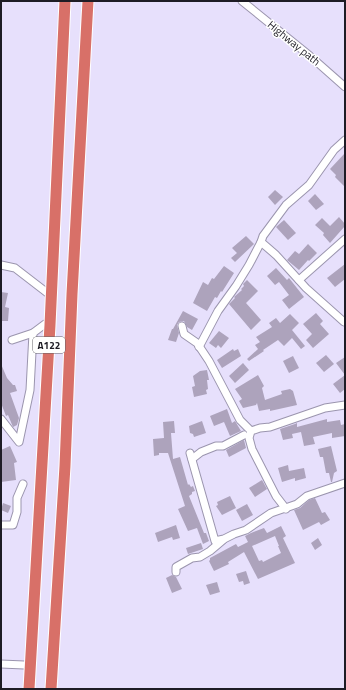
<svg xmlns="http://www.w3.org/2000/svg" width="346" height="690" font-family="'Titillium Web',sans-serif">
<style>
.building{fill:#ada3bc;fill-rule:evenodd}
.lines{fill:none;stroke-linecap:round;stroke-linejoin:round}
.minor-casing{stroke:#9b95ae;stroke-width:9}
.highway-casing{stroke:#fff;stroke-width:13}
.minor{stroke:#fff;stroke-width:7}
.highway{stroke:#d87068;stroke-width:11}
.labels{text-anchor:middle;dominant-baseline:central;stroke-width:3;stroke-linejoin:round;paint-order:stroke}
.shield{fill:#fff;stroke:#626066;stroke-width:1}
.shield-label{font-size:10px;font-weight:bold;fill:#1e1c25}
.street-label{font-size:11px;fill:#1e1c25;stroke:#fff}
</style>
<rect width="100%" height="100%" fill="#e7e0fc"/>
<!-- building -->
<g class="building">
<polygon points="345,153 345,187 335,177 336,175 330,169"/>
<polygon points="275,190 283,197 275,205 268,197"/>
<polygon points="315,194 324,204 316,210 308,201"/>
<polygon points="339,217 345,224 345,226 330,243 323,235 324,233 315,225 322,218 330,226"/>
<polygon points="284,220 296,233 288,240 276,227"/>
<polygon points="246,236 254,244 235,262 231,258 237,253 232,248"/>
<polygon points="308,244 317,253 309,261 308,260 299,270 287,260 295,251 299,254"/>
<polygon points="345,264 345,279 335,287 327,278"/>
<polygon points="224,266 234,273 222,292 221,291 217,298 215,297 207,311 193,303 203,282 208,285 212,278 214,279"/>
<polygon points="276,268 287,280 289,278 304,297 289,309 282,300 289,295 279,282 275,285 267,276"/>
<polygon points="247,280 258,291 246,303 261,320 251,330 229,304 235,298 234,297 242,290 241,289 244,286 243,284"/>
<polygon points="1,292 8,293 5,307 9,308 8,321 1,321"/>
<polygon points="183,311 198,319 192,330 187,327 184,321 179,322 177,325 179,333 176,342 168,340 172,329 173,329"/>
<polygon points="316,313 323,321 320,324 329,334 313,348 306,340 312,334 303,324"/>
<polygon points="290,314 299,323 292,330 305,346 301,349 292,338 284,346 278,340 263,350 264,351 249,361 247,359 258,349 255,345 260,342 256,337 272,327 269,323 276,318 280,323"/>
<polygon points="219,331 229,338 221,348 218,345 216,348 209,343"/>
<polygon points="233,349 234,351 238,349 241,356 222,368 217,360"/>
<polygon points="326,355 334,364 324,372 316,363"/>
<polygon points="293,356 299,368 289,373 283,361"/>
<polygon points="345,357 345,389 340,393 333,384 345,375 336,363"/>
<polygon points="243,363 249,370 235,383 229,376"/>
<polygon points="1,364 7,378 13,385 15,385 17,391 10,393 19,418 17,425 13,427 8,415 6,416 1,403"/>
<polygon points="207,370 209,380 207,380 208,389 206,390 207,394 194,397 192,387 195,386 193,376 200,371"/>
<polygon points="258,375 264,386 262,388 265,400 282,394 281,391 290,389 293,391 297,405 270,411 270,409 259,411 257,403 256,405 243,408 239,401 242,399 235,389"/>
<polygon points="227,409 232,423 235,421 241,431 230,436 224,422 214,426 210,416"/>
<polygon points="327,419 327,422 340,420 341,425 345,424 345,436 332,438 332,433 313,437 315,444 304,446 301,432 292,434 293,438 283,440 280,429 295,424 297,423 297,427"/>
<polygon points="174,421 175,433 171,433 173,459 180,457 188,485 189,484 191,487 193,486 195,491 192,492 192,494 189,496 204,533 206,533 209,541 203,544 197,528 188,531 178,509 185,506 168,453 159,453 159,455 154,456 153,439 164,438 163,422"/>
<polygon points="202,421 206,433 194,437 193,434 190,433 189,426"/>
<polygon points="244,440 246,448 229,457 226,450"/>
<polygon points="10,446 17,462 14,463 16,480 1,482 1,450"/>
<polygon points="331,446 337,471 334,473 332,482 331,482 329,473 326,473 323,457 320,457 318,449"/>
<polygon points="288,465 289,471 304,468 306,478 295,481 295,478 282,482 278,468"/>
<polygon points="262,480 267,489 255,497 249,488"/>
<polygon points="230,496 236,508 222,515 216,506 218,505 217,502"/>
<polygon points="315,498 322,513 325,512 330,520 321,525 319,522 303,530 294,510 300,508 309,500"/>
<polygon points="3,503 11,506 8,513 1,510"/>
<polygon points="247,504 253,515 242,521 236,510"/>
<polygon points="176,525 180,538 173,540 172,537 158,542 155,533"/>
<path d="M281,526L286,536L283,538L295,563L258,579L244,552L228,562L229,564L214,571L209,561L210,560V558L236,544L238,547L248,542L245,536L251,533L264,528L267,533ZM275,536L279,546H278L281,553L263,562L262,560L259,561L252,546Z"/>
<polygon points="318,538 322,545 315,550 311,543"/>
<polygon points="201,543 203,549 188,554 186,548"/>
<polygon points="246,571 250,583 244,585 243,581 239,582 236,574"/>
<polygon points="172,575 176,577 182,589 172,593 166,578"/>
<polygon points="217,582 220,592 210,595 206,585"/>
</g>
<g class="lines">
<defs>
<g id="minor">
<polyline points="242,1 310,56 345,87"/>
<polyline points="1,265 15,268 50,295"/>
<polyline points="299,280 345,239"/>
<polyline points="344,322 306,288 276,255 261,242 263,236 286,205 309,185 334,150 345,140"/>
<polyline points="182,326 184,334 197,343 209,361 240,420 251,431"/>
<polyline points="12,340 33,333"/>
<polyline points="199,347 218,311 236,286 249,265 261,242"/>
<polyline points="1,419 19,442 30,390 33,333 45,324 50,325"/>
<polyline points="190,453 215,541 224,539 234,534 246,530 271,513 297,504 307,496 345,483"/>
<polyline points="192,459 201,452 216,446 223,446 244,435"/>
<polyline points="286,509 276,496 252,449 249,438 251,431 260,428 270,427 325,408 345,405"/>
<polyline points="1,525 13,525 17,512 17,498 23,484"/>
<polyline points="176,572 176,567 192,558 200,557 210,551 223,540"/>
<polyline points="1,664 24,665"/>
</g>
<g id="highway">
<polyline points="29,689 50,325 65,1"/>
<polyline points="51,689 65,466 72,294 88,1"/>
</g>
</defs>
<!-- minor casing -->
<use href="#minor" class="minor-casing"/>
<!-- highway casing -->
<use href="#highway" class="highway-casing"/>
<!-- minor -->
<use href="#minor" class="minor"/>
<!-- highway -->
<use href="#highway" class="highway"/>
</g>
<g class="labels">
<!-- shield labels -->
<rect class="shield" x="33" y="337" width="32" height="16" rx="3"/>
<g class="shield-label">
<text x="49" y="345">A122</text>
</g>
<!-- street labels -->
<g class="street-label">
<text transform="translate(294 43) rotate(39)">Highway path</text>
</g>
</g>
<!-- border -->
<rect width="346" height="690" fill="none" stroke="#1e1c25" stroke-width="4"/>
</svg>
